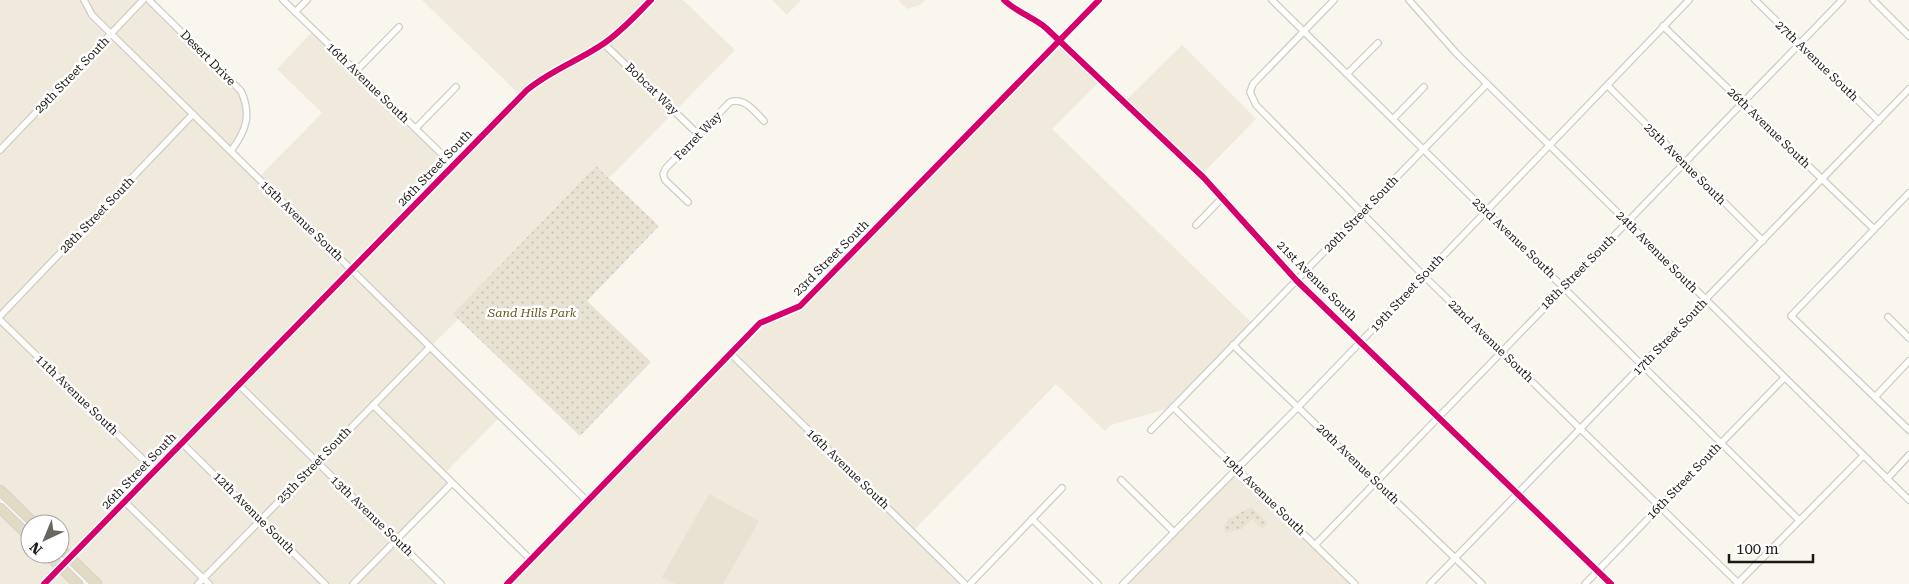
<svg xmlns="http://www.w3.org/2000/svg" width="1909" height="584" font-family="'Roboto Serif',serif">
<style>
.built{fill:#f0eadc}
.park{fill:url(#park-dots)}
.garden{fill:#e8e2d2}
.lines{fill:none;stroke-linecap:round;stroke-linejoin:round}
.minor-casing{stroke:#ceccc5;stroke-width:8}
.highway-casing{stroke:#d4d2ce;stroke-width:11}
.minor{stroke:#fefefc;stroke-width:5.5}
.highway{stroke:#e1dbc4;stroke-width:9}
.cycleway-casing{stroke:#fff;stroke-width:9}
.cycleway{stroke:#d6006c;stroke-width:6}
.labels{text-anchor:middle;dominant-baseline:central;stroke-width:5;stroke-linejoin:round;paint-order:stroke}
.street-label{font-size:12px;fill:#1b1914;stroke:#fff}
.park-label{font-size:12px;font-style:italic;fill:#695318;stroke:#fff}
</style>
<defs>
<pattern id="park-dots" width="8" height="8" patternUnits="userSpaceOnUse" patternTransform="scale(1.25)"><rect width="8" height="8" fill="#e8e2d2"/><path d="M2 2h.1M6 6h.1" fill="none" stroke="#c6c1b3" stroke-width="1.8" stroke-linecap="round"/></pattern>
</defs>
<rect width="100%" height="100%" fill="#f9f6ee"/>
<!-- built -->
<g class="built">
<polygon points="0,0 149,0 241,91 248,117 231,151 258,178 322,113 277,69 314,30 453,165 521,96 422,0 683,0 735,50 609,178 596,167 454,314 458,319 430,347 501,416 444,474 452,483 397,539 441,584 97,584 60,548 60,524 35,524 0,490"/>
<polygon points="772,0 801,0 787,15"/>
<polygon points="898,0 925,0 920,5 907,9"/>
<polygon points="1060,41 1101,80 1052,129 1253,324 1173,407 1111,425 1105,431 1056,384 912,532 965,584 507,584 760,323 800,306"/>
<polygon points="1182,45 1256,119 1201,175 1124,102"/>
<polygon points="1236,469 1355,584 1123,584"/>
<polygon points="0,508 30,537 30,554 47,554 78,584 0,584"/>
</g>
<!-- park -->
<g class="park">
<polygon points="596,166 659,226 587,301 651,362 580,436 453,314"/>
<polygon points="1251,507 1268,523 1262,529 1252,519 1242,529 1225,533 1224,527 1228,519"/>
</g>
<!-- garden -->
<polygon class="garden" points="709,494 759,521 723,584 675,584 662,577"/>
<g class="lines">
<defs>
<g id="minor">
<polyline points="84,0 92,15 588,502"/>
<path d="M149,0L241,91C252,115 246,131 231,151"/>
<polyline points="283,0 453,165"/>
<path d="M1004,0C1016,12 1033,17 1046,28L1204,178L1297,281L1611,584"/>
<polyline points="1272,0 1799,520"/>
<polyline points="1334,0 1253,84 1250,92 1256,105 1423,275 1739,584"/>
<polyline points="1409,0 1457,54 1909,500"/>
<polyline points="1755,0 1879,121"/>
<polyline points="1873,0 1909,36"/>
<polyline points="295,12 307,0"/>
<polyline points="1663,26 1874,229"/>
<polyline points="604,44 699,135"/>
<polyline points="356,71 399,27"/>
<polyline points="1347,74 1378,43"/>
<polyline points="1608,86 1763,241"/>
<polyline points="1393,119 1424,87"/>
<polyline points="416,128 456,87"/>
<polyline points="0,150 143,0"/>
<polyline points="1909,193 1791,316 1909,430"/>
<path d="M688,202L665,180L663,174L666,168L730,102C745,97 755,112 764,121"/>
<polyline points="1196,225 1223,197"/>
<polyline points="0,316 193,114"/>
<polyline points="1888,317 1909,338"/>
<polyline points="0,320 155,471"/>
<polyline points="1233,345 1482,584"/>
<polyline points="731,354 965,584"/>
<path d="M252,372L527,90C551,70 578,61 603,44C621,32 636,15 651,0"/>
<polyline points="239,385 441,584"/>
<polyline points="1875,397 1909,361"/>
<polyline points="373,405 531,560"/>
<polyline points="1173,407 1355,584"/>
<polyline points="1151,430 1487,84"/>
<polyline points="182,443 325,584"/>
<polyline points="1887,479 1909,455"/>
<polyline points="1121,480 1174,532"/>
<polyline points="125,502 209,584"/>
<polyline points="1032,519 1098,584"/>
<polyline points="1315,545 1842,0"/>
<polyline points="44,584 250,374"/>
<polyline points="198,584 430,347"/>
<polyline points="353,584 452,483"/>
<polyline points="507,584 760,323 800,306 1099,0"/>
<polyline points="970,584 1062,488"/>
<polyline points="1123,584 1298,407 1689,0"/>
<polyline points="1430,584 1909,89"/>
<polyline points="1585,584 1784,378"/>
<polyline points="1737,584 1863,456"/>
</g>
<g id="highway">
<polyline points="0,490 35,524"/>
<polyline points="0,508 30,537"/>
<polyline points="60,548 97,584"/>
<polyline points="47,554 78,584"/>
</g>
</defs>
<!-- minor casing -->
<use href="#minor" class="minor-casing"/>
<!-- highway casing -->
<use href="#highway" class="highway-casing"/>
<!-- minor -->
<use href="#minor" class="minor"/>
<!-- highway -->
<use href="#highway" class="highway"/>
<defs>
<g id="cycleway">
<path d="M1004,0C1016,12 1033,17 1046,28L1204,178L1297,281L1611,584"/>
<path d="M44,584L527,90C551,70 578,61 603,44C621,32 636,15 651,0"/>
<polyline points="507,584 760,323 800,306 1099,0"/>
</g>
</defs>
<!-- cycleway casing -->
<use href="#cycleway" class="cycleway-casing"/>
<!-- cycleway -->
<use href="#cycleway" class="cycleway"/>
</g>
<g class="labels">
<!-- street labels -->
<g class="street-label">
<text transform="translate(208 58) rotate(45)">Desert Drive</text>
<text transform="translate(1817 61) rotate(44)">27th Avenue South</text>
<text transform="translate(72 75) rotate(-46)">29th Street South</text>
<text transform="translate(368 83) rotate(44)">16th Avenue South</text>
<text transform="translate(652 89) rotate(44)">Bobcat Way</text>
<text transform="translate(1769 128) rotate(44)">26th Avenue South</text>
<text transform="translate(698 136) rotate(-46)">Ferret Way</text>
<text transform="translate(1685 164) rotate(45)">25th Avenue South</text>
<text transform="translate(435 168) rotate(-46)">26th Street South</text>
<text transform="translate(1361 214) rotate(-46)">20th Street South</text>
<text transform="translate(97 215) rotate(-46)">28th Street South</text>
<text transform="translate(302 221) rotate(44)">15th Avenue South</text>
<text transform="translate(1514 238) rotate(44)">23rd Avenue South</text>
<text transform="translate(1657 252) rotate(45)">24th Avenue South</text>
<text transform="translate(831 258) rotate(-45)">23rd Street South</text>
<text transform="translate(1578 272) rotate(-45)">18th Street South</text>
<text transform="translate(1317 281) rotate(45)">21st Avenue South</text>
<text transform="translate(1407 293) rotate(-47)">19th Street South</text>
<text transform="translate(1670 337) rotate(-46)">17th Street South</text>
<text transform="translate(1491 341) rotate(44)">22nd Avenue South</text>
<text transform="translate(77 395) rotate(44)">11th Avenue South</text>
<text transform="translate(1358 464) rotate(44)">20th Avenue South</text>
<text transform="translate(314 465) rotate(-46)">25th Street South</text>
<text transform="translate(848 469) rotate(44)">16th Avenue South</text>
<text transform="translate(139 471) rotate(-46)">26th Street South</text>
<text transform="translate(1684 481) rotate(-46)">16th Street South</text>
<text transform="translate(1264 495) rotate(44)">19th Avenue South</text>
<text transform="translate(254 513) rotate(45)">12th Avenue South</text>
<text transform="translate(372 516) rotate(44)">13th Avenue South</text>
</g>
<!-- park labels -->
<g class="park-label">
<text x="532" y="313">Sand Hills Park</text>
</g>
</g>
<!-- north arrow -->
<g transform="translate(45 539) rotate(224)"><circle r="24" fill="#ffffff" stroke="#a4a3a1"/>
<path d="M0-4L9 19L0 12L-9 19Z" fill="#696660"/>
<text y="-8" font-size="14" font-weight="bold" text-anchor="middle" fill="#1b1914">N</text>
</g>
<!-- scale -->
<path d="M1729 554v8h84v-8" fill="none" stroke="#1b1914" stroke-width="2.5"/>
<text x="1736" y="554" font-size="15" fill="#1b1914" stroke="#ffffff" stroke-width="4" paint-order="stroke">100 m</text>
</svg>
